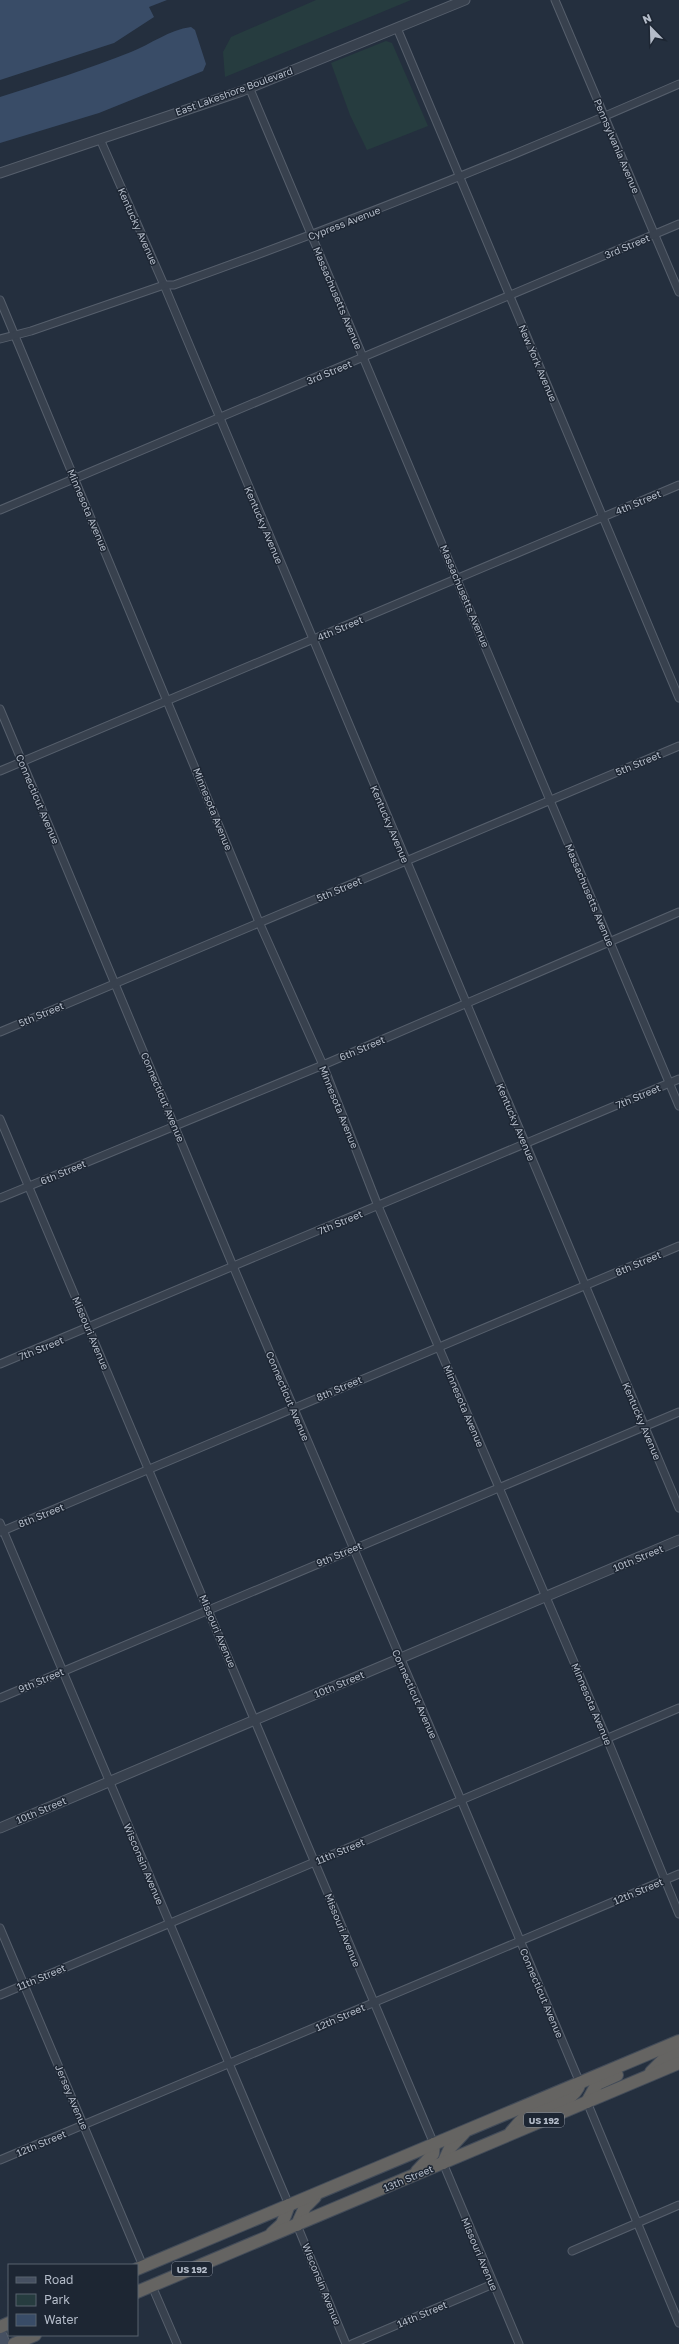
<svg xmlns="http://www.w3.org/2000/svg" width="679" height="2344" font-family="'Golos Text',sans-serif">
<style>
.green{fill:#263c3f}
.water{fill:#394c67}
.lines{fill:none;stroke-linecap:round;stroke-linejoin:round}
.minor-casing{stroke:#565f6c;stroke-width:9}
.tertiary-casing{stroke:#565f6c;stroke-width:11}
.secondary-casing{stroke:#565f6c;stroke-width:12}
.trunk-casing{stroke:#434c59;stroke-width:14}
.minor{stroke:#38414e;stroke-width:7}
.tertiary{stroke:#38414e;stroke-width:9}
.secondary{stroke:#465061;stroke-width:10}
.trunk{stroke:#656462;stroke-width:12}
.labels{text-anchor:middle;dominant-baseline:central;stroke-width:3;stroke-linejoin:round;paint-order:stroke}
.shield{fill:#1d2633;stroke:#878f9c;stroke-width:1}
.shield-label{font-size:9px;font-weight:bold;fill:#b4bcc9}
.street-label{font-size:10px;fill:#b4bcc9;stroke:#1d2633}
</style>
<rect width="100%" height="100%" fill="#242f3e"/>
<!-- green -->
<g class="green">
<polygon points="316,0 411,0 225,77 223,52 231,37"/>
<polygon points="386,41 392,43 428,126 367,150 350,115 331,63"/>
</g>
<!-- water -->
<g class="water">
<polygon points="0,0 167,0 149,7 154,17 114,43 0,80"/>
<path d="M191,27L195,30L206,64L203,71L99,113L0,143V97C44,83 88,69 131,52C151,44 169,30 191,27Z"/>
</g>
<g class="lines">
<defs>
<g id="minor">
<polyline points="555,0 679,292"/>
<polyline points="397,28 679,698"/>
<polyline points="249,87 679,1106"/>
<polyline points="100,139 164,285 679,1508"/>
<polyline points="0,300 259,922 323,1065 378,1206 610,1746 679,1914"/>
<path d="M0,339L31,331L164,285H174C345,224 513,157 679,84"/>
<polyline points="0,510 679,224"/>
<polyline points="0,709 233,1266 464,1807 580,2083"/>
<polyline points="0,771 679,485"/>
<polyline points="0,1032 679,746"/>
<polyline points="0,1119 434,2144"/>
<polyline points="0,1198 323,1065 679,912"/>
<polyline points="0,1364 679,1079"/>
<polyline points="0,1523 289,2205"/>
<polyline points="0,1532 679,1246"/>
<polyline points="0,1698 679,1412"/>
<polyline points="0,1928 143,2266"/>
<polyline points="0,1995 679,1708"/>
<polyline points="587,2102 679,2323"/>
<polyline points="0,2160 679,1874"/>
<polyline points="443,2163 519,2344"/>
<polyline points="297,2225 346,2344"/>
<polyline points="572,2251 679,2205"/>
<polyline points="152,2286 177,2344"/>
<polyline points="352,2344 493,2284"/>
</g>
<g id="tertiary">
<polyline points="0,173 242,91 465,0"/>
<polyline points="0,1828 679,1540"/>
</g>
<polyline id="secondary" points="0,2332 5,2344"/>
<g id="trunk">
<polyline points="651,2072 665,2058 679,2052"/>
<polyline points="587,2102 597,2084 617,2075"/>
<path d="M511,2132C515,2128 519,2122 524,2118C542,2104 572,2107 580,2083"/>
<polyline points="443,2163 450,2148 464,2133"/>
<polyline points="417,2171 433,2154 434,2144"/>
<polyline points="297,2225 305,2207 315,2197"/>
<polyline points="272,2233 282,2224 289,2205"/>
<polyline points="137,2269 679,2041"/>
<polyline points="137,2292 679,2063"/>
<polyline points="0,2327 9,2323"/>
<polyline points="14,2344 35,2335"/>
</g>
</defs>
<!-- minor casing -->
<use href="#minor" class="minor-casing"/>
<!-- tertiary casing -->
<use href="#tertiary" class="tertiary-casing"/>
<!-- secondary casing -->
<use href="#secondary" class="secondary-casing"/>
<!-- trunk casing -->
<use href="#trunk" class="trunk-casing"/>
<!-- minor -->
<use href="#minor" class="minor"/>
<!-- tertiary -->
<use href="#tertiary" class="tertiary"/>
<!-- secondary -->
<use href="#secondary" class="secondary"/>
<!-- trunk -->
<use href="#trunk" class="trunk"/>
</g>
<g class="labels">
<!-- shield labels -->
<g class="shield">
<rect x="524" y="2113" width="40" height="14" rx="3"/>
<rect x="172" y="2262" width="40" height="14" rx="3"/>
</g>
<g class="shield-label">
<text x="544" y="2120">US 192</text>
<text x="192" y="2269">US 192</text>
</g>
<!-- street labels -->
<g class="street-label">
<text transform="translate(234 91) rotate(-20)">East Lakeshore Boulevard</text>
<text transform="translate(617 146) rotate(67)">Pennsylvania Avenue</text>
<text transform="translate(344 223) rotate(-21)">Cypress Avenue</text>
<text transform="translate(138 226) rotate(66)">Kentucky Avenue</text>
<text transform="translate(627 246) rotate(-23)">3rd Street</text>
<text transform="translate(338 298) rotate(67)">Massachusetts Avenue</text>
<text transform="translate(538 363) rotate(67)">New York Avenue</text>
<text transform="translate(329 372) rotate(-23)">3rd Street</text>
<text transform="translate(638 502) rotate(-23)">4th Street</text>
<text transform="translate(88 510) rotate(67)">Minnesota Avenue</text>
<text transform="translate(264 525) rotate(67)">Kentucky Avenue</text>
<text transform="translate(465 596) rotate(67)">Massachusetts Avenue</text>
<text transform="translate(340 628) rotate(-23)">4th Street</text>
<text transform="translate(638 763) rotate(-23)">5th Street</text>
<text transform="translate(38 799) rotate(67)">Connecticut Avenue</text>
<text transform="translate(213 809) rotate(68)">Minnesota Avenue</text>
<text transform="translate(390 824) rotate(67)">Kentucky Avenue</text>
<text transform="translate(339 889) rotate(-23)">5th Street</text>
<text transform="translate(590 895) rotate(67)">Massachusetts Avenue</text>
<text transform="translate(41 1014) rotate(-23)">5th Street</text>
<text transform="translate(362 1048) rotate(-23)">6th Street</text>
<text transform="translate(638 1096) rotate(-23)">7th Street</text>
<text transform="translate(163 1097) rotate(67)">Connecticut Avenue</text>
<text transform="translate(339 1107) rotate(68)">Minnesota Avenue</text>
<text transform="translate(516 1122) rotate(67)">Kentucky Avenue</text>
<text transform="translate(63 1172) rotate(-23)">6th Street</text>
<text transform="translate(340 1222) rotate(-23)">7th Street</text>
<text transform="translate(638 1263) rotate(-23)">8th Street</text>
<text transform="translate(91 1333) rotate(67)">Missouri Avenue</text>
<text transform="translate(41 1348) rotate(-22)">7th Street</text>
<text transform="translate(339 1388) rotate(-23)">8th Street</text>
<text transform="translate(288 1396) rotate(67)">Connecticut Avenue</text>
<text transform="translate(464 1406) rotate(67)">Minnesota Avenue</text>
<text transform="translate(642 1421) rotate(67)">Kentucky Avenue</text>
<text transform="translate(41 1515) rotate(-22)">8th Street</text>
<text transform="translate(339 1554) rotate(-23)">9th Street</text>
<text transform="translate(638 1558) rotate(-23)">10th Street</text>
<text transform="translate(218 1631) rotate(67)">Missouri Avenue</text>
<text transform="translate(41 1680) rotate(-23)">9th Street</text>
<text transform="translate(339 1684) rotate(-23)">10th Street</text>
<text transform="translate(415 1694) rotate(66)">Connecticut Avenue</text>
<text transform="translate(592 1704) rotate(67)">Minnesota Avenue</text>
<text transform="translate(41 1810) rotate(-23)">10th Street</text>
<text transform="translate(340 1851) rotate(-23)">11th Street</text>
<text transform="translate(144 1864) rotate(67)">Wisconsin Avenue</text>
<text transform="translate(638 1891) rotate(-23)">12th Street</text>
<text transform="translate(343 1930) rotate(68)">Missouri Avenue</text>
<text transform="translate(41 1977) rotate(-23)">11th Street</text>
<text transform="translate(542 1993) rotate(67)">Connecticut Avenue</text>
<text transform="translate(340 2017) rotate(-24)">12th Street</text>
<text transform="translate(72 2097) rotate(67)">Jersey Avenue</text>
<text transform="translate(41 2143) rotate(-23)">12th Street</text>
<text transform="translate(408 2178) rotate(-23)">13th Street</text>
<text transform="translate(480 2254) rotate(67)">Missouri Avenue</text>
<text transform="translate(322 2284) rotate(68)">Wisconsin Avenue</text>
<text transform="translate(422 2314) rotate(-23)">14th Street</text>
</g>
</g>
<!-- legend -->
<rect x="8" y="2264" width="130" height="72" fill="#1d2633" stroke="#59626f"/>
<rect x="16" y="2277" width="20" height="6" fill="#465061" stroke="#59626f"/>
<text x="44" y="2284" font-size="12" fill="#b4bcc9">Road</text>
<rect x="16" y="2294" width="20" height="12" fill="#263c3f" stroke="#59626f"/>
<text x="44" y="2304" font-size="12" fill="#b4bcc9">Park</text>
<rect x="16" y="2314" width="20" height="12" fill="#394c67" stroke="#59626f"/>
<text x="44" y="2324" font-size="12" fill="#b4bcc9">Water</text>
<!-- north arrow -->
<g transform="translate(651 28) rotate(337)" stroke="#1d2633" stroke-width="3" paint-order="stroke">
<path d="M0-3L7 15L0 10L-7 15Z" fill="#b4bcc9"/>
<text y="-6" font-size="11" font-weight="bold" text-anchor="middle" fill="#b4bcc9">N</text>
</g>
</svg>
